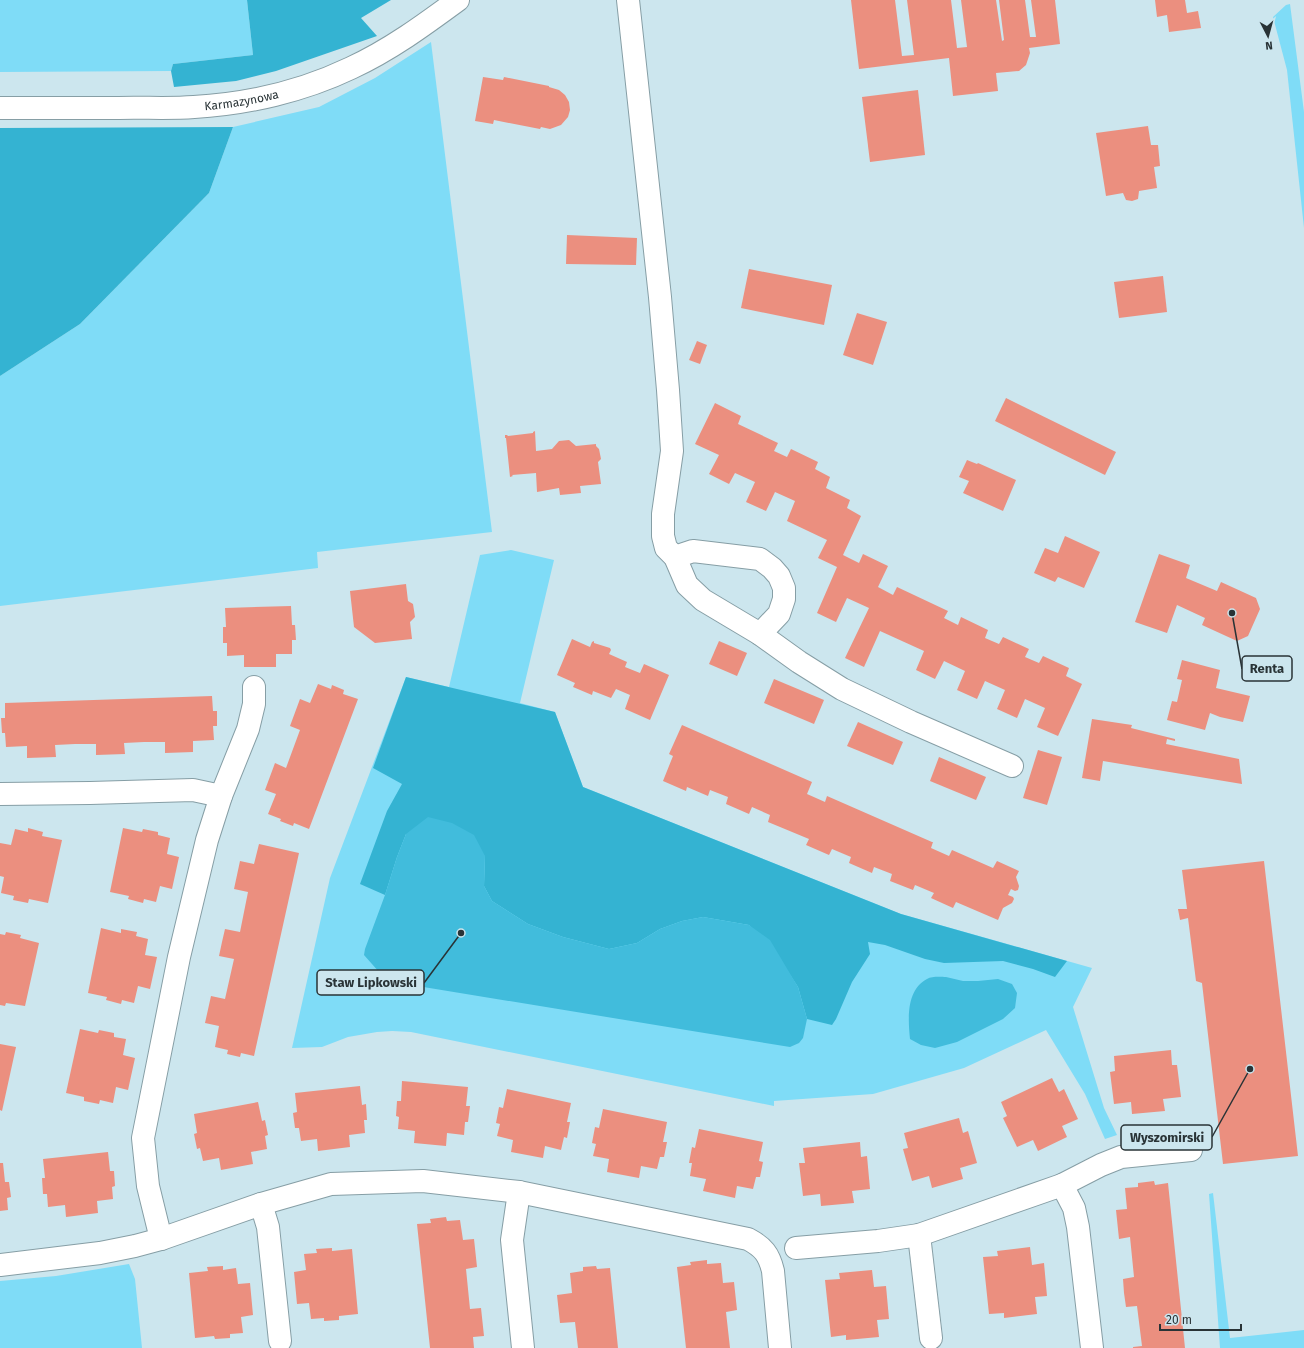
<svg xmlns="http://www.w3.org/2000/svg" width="1304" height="1348" font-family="'Fira Sans',sans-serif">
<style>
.green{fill:#7fdcf7}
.forest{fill:#34b3d2}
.water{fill:#41bcdc}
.building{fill:#eb8f7f}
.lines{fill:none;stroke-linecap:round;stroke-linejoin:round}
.street-casing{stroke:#869ea5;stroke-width:24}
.street{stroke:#fff;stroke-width:22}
.labels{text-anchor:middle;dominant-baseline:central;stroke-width:3;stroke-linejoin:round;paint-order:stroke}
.street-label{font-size:12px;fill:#293336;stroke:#cce6ee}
.leader{fill:none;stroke:#293336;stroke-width:1.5}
.callout-dot{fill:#293336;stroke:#cce6ee;stroke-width:1.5}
.callout{fill:#cce6ee;stroke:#293336;stroke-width:1.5}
.callout-label{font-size:13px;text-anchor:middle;font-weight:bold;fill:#293336}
</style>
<rect width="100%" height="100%" fill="#cce6ee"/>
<!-- green -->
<g class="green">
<polygon points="0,0 247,0 253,55 173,64 171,71 0,72"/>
<polygon points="1290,4 1304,112 1304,228 1287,70 1273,17 1286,5"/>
<polygon points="431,42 492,532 317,552 318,568 0,606 0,376 80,324 209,193 233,127 319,107 375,78"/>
<polygon points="511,550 554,560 520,703 555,712 583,787 901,914 1092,968 1073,1007 1104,1108 1117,1135 1105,1139 1085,1094 1046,1030 964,1068 873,1094 774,1101 774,1106 411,1032 392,1031 377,1032 348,1037 322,1047 292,1048 330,878 406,677 449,687 480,555"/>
<polygon points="1213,1193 1230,1338 1304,1330 1304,1348 1220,1348 1209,1194"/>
<polygon points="129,1264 135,1279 142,1348 0,1348 0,1281 56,1276"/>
</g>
<!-- forest -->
<g class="forest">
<polygon points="247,0 391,0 361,18 377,36 276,71 236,81 174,87 171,71 173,64 253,55"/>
<polygon points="233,127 209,193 80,324 0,376 0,128"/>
<polygon points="406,677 555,712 583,787 901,914 1067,961 1055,977 1033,969 1003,961 944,963 925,959 885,945 868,942 870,954 852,982 836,1019 832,1025 807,1019 798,987 785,967 749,925 703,917 682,921 660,929 637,943 609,949 563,937 528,924 492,901 484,886 485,856 406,834 397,857 385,895 360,884 387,811 402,784 373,768"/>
</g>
<!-- water -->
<g class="water">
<polygon points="428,817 452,823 474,835 485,856 484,886 492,901 528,924 563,937 609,949 637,943 660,929 682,921 703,917 749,925 770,940 798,987 807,1019 803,1038 799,1043 790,1047 387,981 364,955 365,949 385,895 397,857 406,834"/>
<path d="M946,977L963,981H978L998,979L1012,984L1017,993L1015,1008L1003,1019L957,1042L935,1048L921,1045L910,1039C908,1019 906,990 927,979C932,976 941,977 946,977Z"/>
</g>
<!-- building -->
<g class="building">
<polygon points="851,0 895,0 902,56 914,55 907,0 951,0 957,48 967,47 961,0 996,0 1002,41 1004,40 999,0 1025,0 1030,37 1036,37 1031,0 1055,0 1060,44 1029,48 1030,53 1026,65 1019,71 996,73 998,91 953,96 949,58 859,69"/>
<polygon points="1155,0 1185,0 1187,13 1198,11 1201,28 1169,32 1167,15 1157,17"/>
<polygon points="483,77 503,80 504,77 549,86 549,87 559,90 565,95 569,102 570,110 568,117 561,125 550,129 541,127 540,129 494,120 493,124 475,121"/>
<polygon points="918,90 925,155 870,162 862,97"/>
<polygon points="1148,126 1151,145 1158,145 1160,166 1154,167 1157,188 1139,191 1138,199 1132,201 1126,200 1123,193 1106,196 1096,133"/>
<polygon points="567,235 637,238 636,265 566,264"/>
<polygon points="749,269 832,285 824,325 741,308"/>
<polygon points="1163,276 1167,312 1119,318 1114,282"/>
<polygon points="857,313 887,322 873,365 843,355"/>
<polygon points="697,341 707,345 700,364 689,360"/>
<polygon points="1006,398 1116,452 1105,475 995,421"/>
<polygon points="715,403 741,416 738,424 778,443 774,451 787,457 791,449 818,462 815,469 830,477 826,488 850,500 847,508 861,516 843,555 859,563 863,554 888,566 878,587 893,595 897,587 948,611 944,618 958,625 961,617 988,630 985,638 999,644 1003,637 1029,649 1025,657 1039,663 1043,656 1069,668 1066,676 1082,684 1058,736 1037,727 1045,708 1025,699 1017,718 997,709 1005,690 985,681 977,699 957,690 965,671 944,661 935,679 916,670 924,651 880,631 864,667 845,658 869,608 847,598 836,622 817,613 837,567 818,558 827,540 787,521 795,501 775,492 766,511 746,502 755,482 735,473 729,484 709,474 719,455 695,444"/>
<polygon points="535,431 536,451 552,449 559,441 569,440 576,446 596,444 596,446 599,449 601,459 598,462 601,484 580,486 581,493 560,495 559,488 537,492 536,473 512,475 513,476 510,477 506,438 505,438 505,435 507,435 508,436 533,433 533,432"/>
<polygon points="967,460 977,464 978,463 1016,480 1003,511 963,493 969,481 959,477"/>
<polygon points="1065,536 1100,552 1084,588 1058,577 1055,582 1034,573 1045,548 1058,553"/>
<polygon points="1159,554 1190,565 1186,578 1217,591 1221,582 1256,598 1260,609 1248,636 1237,641 1202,625 1205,618 1177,605 1167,633 1135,622"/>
<polygon points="406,584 408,601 413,604 415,617 410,622 412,639 375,643 354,627 350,591"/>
<polygon points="291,606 292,625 295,625 296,640 292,640 292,654 276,654 276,667 244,667 244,655 227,656 227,643 223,643 223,627 226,627 225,608"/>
<polygon points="572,639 590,647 592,642 594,641 594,643 610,648 611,650 609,654 627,662 625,667 640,673 644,664 669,675 650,720 625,709 630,695 616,689 611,698 593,691 592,695 573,687 575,683 557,675"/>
<polygon points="719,641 747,653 737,676 709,664"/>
<polygon points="1182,660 1220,670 1216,688 1250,696 1243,722 1220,717 1210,713 1205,730 1167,720 1172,701 1177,702 1182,680 1177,679"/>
<polygon points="774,679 824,700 814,724 764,703"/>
<polygon points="318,684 331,689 332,685 344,690 343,694 358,699 309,829 294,823 293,826 280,821 281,819 268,814 276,794 265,790 275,763 286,768 300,730 290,726 300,699 310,703"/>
<polygon points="212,696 213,711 217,711 217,726 213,726 214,740 193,741 193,752 165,753 165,742 144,742 124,743 125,754 96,755 96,744 75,744 55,745 56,757 27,758 27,746 6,747 5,733 2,733 1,718 5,718 5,703"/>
<polygon points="1092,719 1132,725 1131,728 1175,739 1175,741 1167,739 1166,744 1239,759 1242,784 1103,761 1100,781 1082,778"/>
<polygon points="858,722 903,742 893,765 847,746"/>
<polygon points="682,725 812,782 807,794 825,802 827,796 932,842 933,842 931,848 949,856 952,850 993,868 997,861 1019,871 1016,877 1019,886 1018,890 1015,891 1011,889 1008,895 1013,897 1014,899 1012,903 1003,908 998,920 956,902 953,908 931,898 934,893 915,885 913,890 890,881 892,874 874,867 872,873 849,863 851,857 832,849 829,855 806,845 809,839 768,822 770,815 752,807 749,814 726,804 728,797 710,790 708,796 687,787 686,791 663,781 673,756 669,754"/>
<polygon points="1038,750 1062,757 1047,805 1023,798"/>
<polygon points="939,757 986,777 976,800 930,781"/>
<polygon points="28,828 43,832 42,836 62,840 48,903 29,899 28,903 13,900 14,896 1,893 4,877 0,876 0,843 11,845 15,829 28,832"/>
<polygon points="123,828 142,832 143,829 158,832 158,835 170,838 167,854 179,857 172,889 160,886 156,902 144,899 143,903 128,899 129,896 110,892"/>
<polygon points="259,844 299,853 254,1056 241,1053 240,1057 227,1054 228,1050 215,1047 219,1026 205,1023 211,996 225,999 234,959 219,956 222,942 225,929 240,932 248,892 234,889 240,861 254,864"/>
<polygon points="1264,861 1298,1156 1223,1164 1202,983 1196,981 1188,918 1180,920 1178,909 1187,909 1182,870"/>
<polygon points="101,928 121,933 121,929 137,932 136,936 148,939 145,955 157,957 150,989 138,986 134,1003 122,1000 121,1004 106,1000 107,997 88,993"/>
<polygon points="6,932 21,935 20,938 39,943 25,1006 6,1003 5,1006 0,1005 0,934 5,935"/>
<polygon points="80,1029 98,1033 99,1030 114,1033 114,1037 126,1039 123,1055 135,1058 128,1090 116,1087 113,1103 100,1100 99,1104 84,1101 84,1097 66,1093"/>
<polygon points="0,1044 16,1047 2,1111 0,1110"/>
<polygon points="1171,1050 1172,1065 1177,1065 1181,1097 1163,1099 1165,1111 1132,1114 1131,1102 1114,1104 1110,1072 1115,1071 1114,1056"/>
<polygon points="1052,1078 1059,1092 1064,1089 1078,1119 1062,1126 1067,1137 1038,1151 1033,1140 1017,1147 1003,1118 1007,1116 1001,1102"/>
<polygon points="402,1081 468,1087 466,1106 470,1106 468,1122 465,1122 464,1135 447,1133 446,1146 414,1143 415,1131 398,1129 399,1117 396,1116 397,1101 401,1101"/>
<polygon points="360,1086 362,1105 366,1104 367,1120 364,1120 365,1133 349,1135 350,1147 318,1151 317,1139 301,1141 299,1128 295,1128 293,1113 297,1112 295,1093"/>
<polygon points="507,1089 571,1103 567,1122 570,1122 567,1138 564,1137 561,1150 545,1146 543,1158 511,1152 513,1140 497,1136 500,1124 496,1123 499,1107 503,1108"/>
<polygon points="258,1102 262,1121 265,1120 268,1135 265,1136 267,1149 251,1152 253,1164 221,1170 219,1158 203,1161 200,1148 197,1149 194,1134 197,1133 194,1114"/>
<polygon points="603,1109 667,1122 663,1142 667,1142 664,1157 660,1157 657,1169 641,1166 639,1178 607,1172 609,1159 593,1156 596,1144 592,1143 595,1127 599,1128"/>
<polygon points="959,1118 963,1133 968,1131 977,1163 960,1168 963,1179 932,1188 929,1176 912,1181 903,1149 908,1148 904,1133"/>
<polygon points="699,1129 763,1142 759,1161 763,1162 760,1177 756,1177 753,1189 737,1186 735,1198 703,1191 706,1179 690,1176 692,1163 689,1163 692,1147 695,1148"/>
<polygon points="860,1142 861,1157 867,1156 870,1189 852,1191 854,1203 821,1206 820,1194 803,1196 799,1163 805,1163 803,1148"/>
<polygon points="108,1152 110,1171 114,1171 115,1186 112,1187 113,1199 97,1201 98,1213 66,1217 65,1205 48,1207 47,1194 43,1194 42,1178 45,1178 43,1159"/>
<polygon points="0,1163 3,1163 5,1182 9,1182 11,1197 7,1198 8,1210 0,1211"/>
<polygon points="1154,1181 1155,1185 1168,1183 1185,1348 1133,1348 1133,1347 1142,1346 1137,1306 1126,1307 1124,1293 1123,1279 1134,1277 1130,1237 1119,1239 1116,1210 1127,1209 1125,1188 1138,1187 1138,1183"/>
<polygon points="446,1217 447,1221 460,1220 463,1240 474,1239 477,1267 466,1269 470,1309 481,1308 484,1336 473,1337 474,1348 430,1348 417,1224 431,1223 430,1219"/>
<polygon points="1030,1247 1032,1265 1044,1263 1047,1296 1035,1297 1037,1314 1004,1318 1004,1313 989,1314 983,1257 998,1256 997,1251"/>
<polygon points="332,1248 332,1251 352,1249 358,1314 339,1316 339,1320 324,1321 324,1318 311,1319 309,1303 297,1304 294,1272 306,1270 304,1254 317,1253 316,1249"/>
<polygon points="707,1260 707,1264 721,1263 723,1283 734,1282 737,1310 726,1312 730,1348 686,1348 677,1267 691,1265 690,1262"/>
<polygon points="223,1266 223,1270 236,1268 238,1284 250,1283 253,1315 241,1317 243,1333 230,1334 230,1338 215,1339 214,1336 195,1338 189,1273 208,1271 207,1267"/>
<polygon points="596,1266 597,1269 610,1268 618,1348 578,1348 575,1322 560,1323 557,1295 572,1293 570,1273 583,1271 583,1267"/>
<polygon points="872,1270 874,1287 886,1286 889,1319 877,1320 879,1337 846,1340 846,1335 831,1337 825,1280 840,1279 839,1273"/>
</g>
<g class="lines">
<defs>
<g id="street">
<polyline points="628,0 660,297 668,390 672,451 663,514 663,536 666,548 675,557 687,585 703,600 760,634 799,662 842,689 911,722 1012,766"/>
<path id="s1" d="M0,108C38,108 77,108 115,108C141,107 168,109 194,107C247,104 303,91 351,68C390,50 424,25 458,0"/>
<polyline points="675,557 693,551 760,559 772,568 779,576 784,588 784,599 779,614 760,634"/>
<polyline points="0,794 90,793 193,790 221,796"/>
<polyline points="1062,1185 1101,1165 1121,1157 1191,1150"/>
<polyline points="519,1192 512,1240 523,1348"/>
<polyline points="261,1204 268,1227 280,1341"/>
<polyline points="919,1235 931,1338"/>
<polyline points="161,1239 148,1186 143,1138 179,957 207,840 221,796 248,729 254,704 254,687"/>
<polyline points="796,1248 878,1241 919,1235 1062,1185 1074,1208 1078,1227 1092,1348"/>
<path d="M0,1265L100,1253L135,1246L161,1239L261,1204L331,1184L423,1181L519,1192L748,1239C763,1247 769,1254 773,1271L780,1348"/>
</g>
</defs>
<!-- street casing -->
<use href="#street" class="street-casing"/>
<!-- street -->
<use href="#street" class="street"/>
</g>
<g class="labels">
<!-- street labels -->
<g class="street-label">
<text stroke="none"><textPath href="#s1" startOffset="242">Karmazynowa</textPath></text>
</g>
</g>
<!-- callouts -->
<path class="leader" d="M1232 613L1242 669M461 933L424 983M1250 1069L1212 1137"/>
<g class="callout-dot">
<circle cx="1232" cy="613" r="4"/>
<circle cx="461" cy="933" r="4"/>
<circle cx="1250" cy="1069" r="4"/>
</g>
<g class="callout">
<rect x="1242" y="656" width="50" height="25" rx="4"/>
<rect x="317" y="970" width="107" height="25" rx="4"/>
<rect x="1121" y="1125" width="91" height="25" rx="4"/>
</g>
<g class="callout-label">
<text x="1267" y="673">Renta</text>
<text x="371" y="987">Staw Lipkowski</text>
<text x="1167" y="1142">Wyszomirski</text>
</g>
<!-- north arrow -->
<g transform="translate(1268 36) rotate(174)" stroke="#cce6ee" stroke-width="3" paint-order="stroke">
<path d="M0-3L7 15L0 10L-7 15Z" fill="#293336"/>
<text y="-6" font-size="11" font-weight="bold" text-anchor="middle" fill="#293336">N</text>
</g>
<!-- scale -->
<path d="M1160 1324v6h81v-6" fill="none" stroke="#293336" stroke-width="2"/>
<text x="1166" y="1324" font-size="12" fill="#293336" stroke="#cce6ee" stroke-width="3" paint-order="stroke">20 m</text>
</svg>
